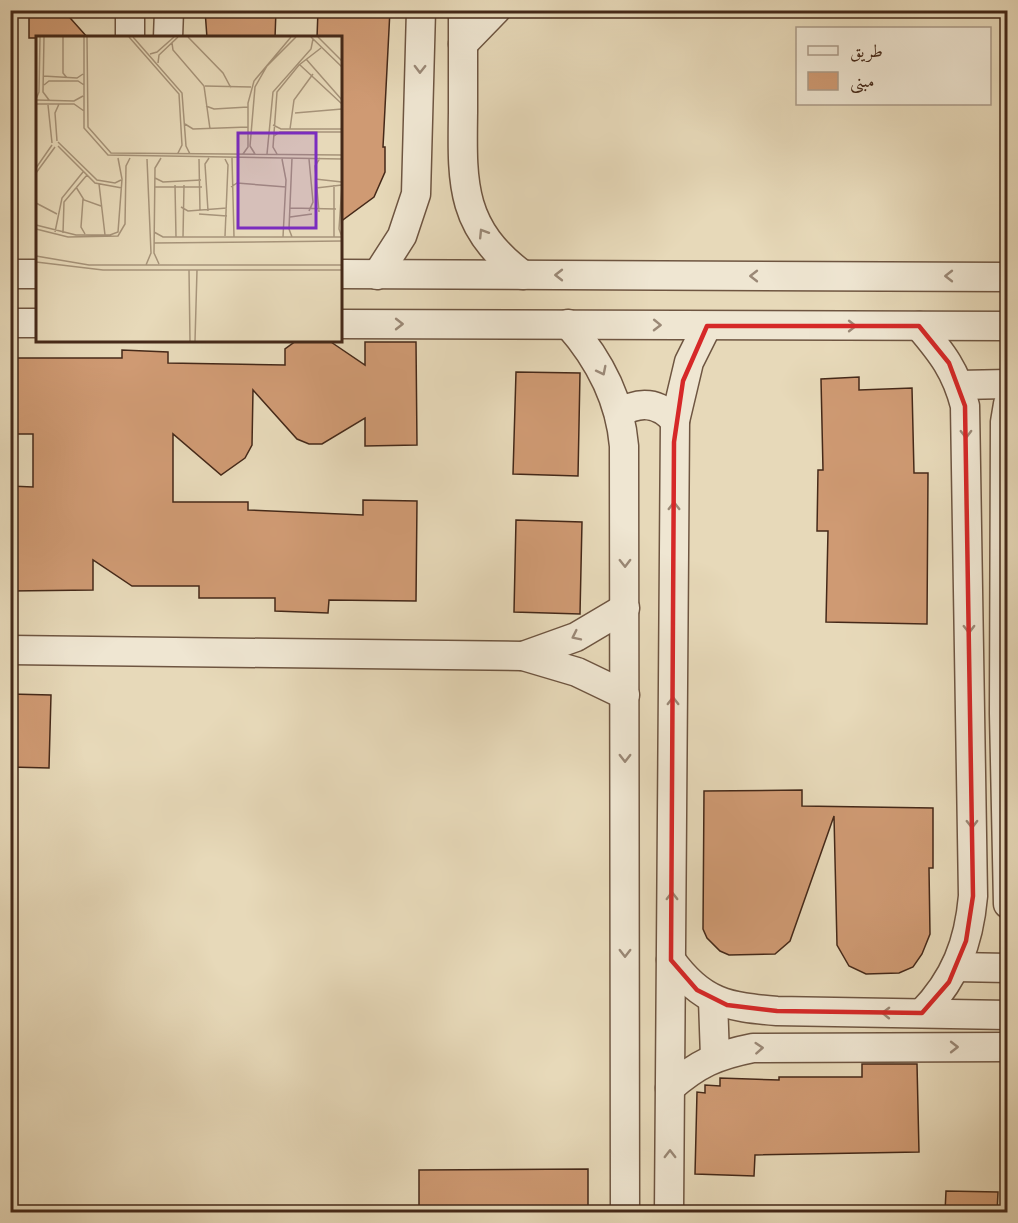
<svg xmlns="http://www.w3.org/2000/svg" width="1018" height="1223" font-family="'IM FELL French Canon',Amiri,serif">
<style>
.building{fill:#cf9a73;stroke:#452919;stroke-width:1.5}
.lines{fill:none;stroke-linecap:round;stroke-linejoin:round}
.street-casing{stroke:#6e5541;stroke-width:31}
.street{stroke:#efe6d2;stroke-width:28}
.oneway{stroke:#9a8876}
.marked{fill:none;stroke:#d62828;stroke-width:4.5;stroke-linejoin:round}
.inset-road{fill:none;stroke:#a69379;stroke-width:1.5}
.view{fill:#7b2cbf;fill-opacity:0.15;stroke:#7b2cbf;stroke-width:3}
.inset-edge{fill:none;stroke:#452919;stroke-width:3}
</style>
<rect width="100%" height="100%" fill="#e7d9b9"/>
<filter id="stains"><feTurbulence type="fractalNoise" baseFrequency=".00333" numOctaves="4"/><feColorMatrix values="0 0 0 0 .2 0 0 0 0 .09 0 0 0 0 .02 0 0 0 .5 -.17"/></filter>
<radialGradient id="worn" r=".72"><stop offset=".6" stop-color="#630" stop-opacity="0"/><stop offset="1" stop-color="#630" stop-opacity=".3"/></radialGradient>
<!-- building -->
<g class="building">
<polygon points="29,10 63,10 88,38 29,38"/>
<polygon points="205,10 276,10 275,38 207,38"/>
<polygon points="318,10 390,10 383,147 385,147 385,172 374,197 340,222 340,38 317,38"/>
<polygon points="328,340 365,365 365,342 416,342 417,445 365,446 365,418 322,444 309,444 297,439 253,390 252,445 245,458 221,475 173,434 173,502 248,502 248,510 363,515 363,500 417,501 416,601 329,600 328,613 275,611 275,598 199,598 199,586 132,586 93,560 93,590 10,591 10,486 33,487 33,434 10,434 10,358 122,358 122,350 168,352 168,363 285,365 285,349 296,341"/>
<polygon points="516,372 580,373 578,476 513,474"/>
<polygon points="859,377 859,390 912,388 914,473 928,473 927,624 826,622 828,531 817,531 818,470 823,470 821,379"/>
<polygon points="516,520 582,522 580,614 514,612"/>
<polygon points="10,694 51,695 49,768 10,767"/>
<polygon points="802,790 802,806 933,808 933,868 929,868 930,934 922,954 913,967 899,973 866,974 849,966 837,945 834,816 790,941 775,954 729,955 720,951 707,938 703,929 704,791"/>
<polygon points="862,1064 917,1064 919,1152 755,1155 754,1176 695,1174 697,1092 705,1093 705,1085 720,1086 720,1078 779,1080 779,1077 862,1077"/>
<polygon points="588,1169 588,1212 419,1212 419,1170"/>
<polygon points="946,1191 998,1192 997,1212 945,1212"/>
</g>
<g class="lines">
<defs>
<g id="street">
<path d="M463,10C463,44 463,78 463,112C462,183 460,228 523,275"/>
<polyline points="130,38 130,10"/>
<polyline points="168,38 169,10"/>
<polyline points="463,44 496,10"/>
<polyline points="10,274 38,274"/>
<polyline points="340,274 1008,277"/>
<polyline points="377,275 402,236 416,194 421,10"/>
<polyline points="10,323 38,323"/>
<polyline points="340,324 1008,326"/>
<path d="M568,324C599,359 620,398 624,446L625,1212"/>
<path d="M919,326C942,353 956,371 965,406L973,896C969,943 955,979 922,1013"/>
<polyline points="959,385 1008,384"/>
<polyline points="1008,404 1005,422 1004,713 1008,904"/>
<path d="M619,414C639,400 659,402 675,421"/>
<polyline points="10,650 523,656 577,672 625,695"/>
<polyline points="523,656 576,637 625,608"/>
<path d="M671,960C702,1003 728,1007 777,1011L1008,1015"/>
<polyline points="956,967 1008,968"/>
<polyline points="713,1000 715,1057"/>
<path d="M670,1088C697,1064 717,1055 753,1048L1008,1047"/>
<polyline points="669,1212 675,421 689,362 707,326"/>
</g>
</defs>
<!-- street casing -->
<use href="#street" class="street-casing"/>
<!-- street -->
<use href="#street" class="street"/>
</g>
<!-- one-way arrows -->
<defs><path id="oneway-chevron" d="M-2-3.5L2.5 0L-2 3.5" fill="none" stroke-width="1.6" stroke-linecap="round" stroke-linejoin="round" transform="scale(1.5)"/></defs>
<g class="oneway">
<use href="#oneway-chevron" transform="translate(420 69) rotate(91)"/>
<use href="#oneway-chevron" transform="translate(483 233) rotate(-122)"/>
<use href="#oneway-chevron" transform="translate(559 275) rotate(-180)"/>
<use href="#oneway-chevron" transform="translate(754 276) rotate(-180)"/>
<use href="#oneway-chevron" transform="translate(949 276) rotate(-180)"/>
<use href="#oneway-chevron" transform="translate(399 324)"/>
<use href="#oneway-chevron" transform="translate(657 325) rotate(1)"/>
<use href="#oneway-chevron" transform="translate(852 326)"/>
<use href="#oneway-chevron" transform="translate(602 371) rotate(63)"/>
<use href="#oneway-chevron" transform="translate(966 434) rotate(89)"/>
<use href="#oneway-chevron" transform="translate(674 506) rotate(-90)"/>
<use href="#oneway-chevron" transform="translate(625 563) rotate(89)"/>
<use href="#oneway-chevron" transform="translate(969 629) rotate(89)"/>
<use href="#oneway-chevron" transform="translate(576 636) rotate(154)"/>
<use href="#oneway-chevron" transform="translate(673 701) rotate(-90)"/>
<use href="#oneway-chevron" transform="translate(625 758) rotate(90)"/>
<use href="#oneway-chevron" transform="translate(972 824) rotate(89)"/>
<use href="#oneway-chevron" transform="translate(672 896) rotate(-90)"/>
<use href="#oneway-chevron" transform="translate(625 953) rotate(90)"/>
<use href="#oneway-chevron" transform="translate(886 1013) rotate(-179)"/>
<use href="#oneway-chevron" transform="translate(954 1047)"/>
<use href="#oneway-chevron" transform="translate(759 1048) rotate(-4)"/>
<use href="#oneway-chevron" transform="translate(670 1154) rotate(-90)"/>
</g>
<!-- marked area -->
<path class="marked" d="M707,326H919L949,363L965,406L973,896L966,941L949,982L922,1013L777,1011L727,1005L697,990L671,960L674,442L683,381Z"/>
<!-- overview -->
<g transform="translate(36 36)">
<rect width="306" height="306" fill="#e7d9b9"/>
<path class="inset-road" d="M8,1L7,56L13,64M27,1V37L31,42M48,1V92L72,119L306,123M51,1L52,91L75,117L306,119M93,1L143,58L146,109L142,117M97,1L146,57L150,110L154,118M152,1L187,37L195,52M275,1L306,31M282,1L306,25M136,7L137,14L168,50L174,93M114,18L121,16L138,1M270,23L306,64M122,27L123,19L142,1M264,29L306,68M7,40L41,42L47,38M8,49L13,45H42L48,49M169,50L215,51M0,63L3,56L4,1M0,64L38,65L47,60M0,68H38L48,75M12,69L16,107M170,70L178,73L212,71M259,77L306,73M149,88L157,93L212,91M237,89L245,93H306M254,93L258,64L277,38M238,100L244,96H306M21,105L19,77L23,68M22,106L61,144L79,147L85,144M22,110L59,147L86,152M207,118L212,111V67L218,45L255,1M219,118L214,110L219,51L231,30L260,1M231,118L237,56L275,13L277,3M241,118L237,111L241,56L263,29L285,12M196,122L198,201M256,122L253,193L256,201M163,123L164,175M246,123L250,144L247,201M0,132L16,109M0,137L19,111M119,142L127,146L165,144M279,143L306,146M63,148L69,199M139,149L140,201M306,149L303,193L306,201M40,151L48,164L65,170M119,151H166M195,151L201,147L250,151M280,152L306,149M47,163L45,191L49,198M0,167L21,178M145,171L152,175L191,172M254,172L300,173M172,175L169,128L173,122M273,175L277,166L273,123M283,176L279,130L284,122M163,178L191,180M254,181L276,178M0,189L40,199H74L82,196L86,143L82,122M0,193L32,201L82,200L89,188L90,130L94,122M19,196L26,162L47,136M118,196L127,201H306M27,197L28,166L51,139M189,200L192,129L189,123M147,201L148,149M298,201V149M118,207L306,205M0,220L53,229H306M0,226L67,234H306M123,228L118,217L119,132L125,122M110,229L115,217L111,123M153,234L154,305M159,305L161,234"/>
<path class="view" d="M202,97H280V192H202Z"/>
<rect width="306" height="306" class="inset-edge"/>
</g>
<!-- margin -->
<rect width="1018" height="1223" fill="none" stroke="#e7d9b9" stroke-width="36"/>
<rect x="12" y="12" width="994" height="1199" fill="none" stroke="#452919" stroke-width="3"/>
<rect x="18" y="18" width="982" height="1187" fill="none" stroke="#452919" stroke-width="1.5"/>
<!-- legend -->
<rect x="796" y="27" width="195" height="78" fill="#efe6d2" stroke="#ab9a88" stroke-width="1.5"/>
<rect x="808" y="46" width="30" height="9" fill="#efe6d2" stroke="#ab9a88" stroke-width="1.5"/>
<text x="850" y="57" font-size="18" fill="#452919">طريق</text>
<rect x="808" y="72" width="30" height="18" fill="#cf9a73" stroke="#ab9a88" stroke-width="1.5"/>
<text x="850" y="87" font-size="18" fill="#452919">مبنى</text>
<rect width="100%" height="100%" filter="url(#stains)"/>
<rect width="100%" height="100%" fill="url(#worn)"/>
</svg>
